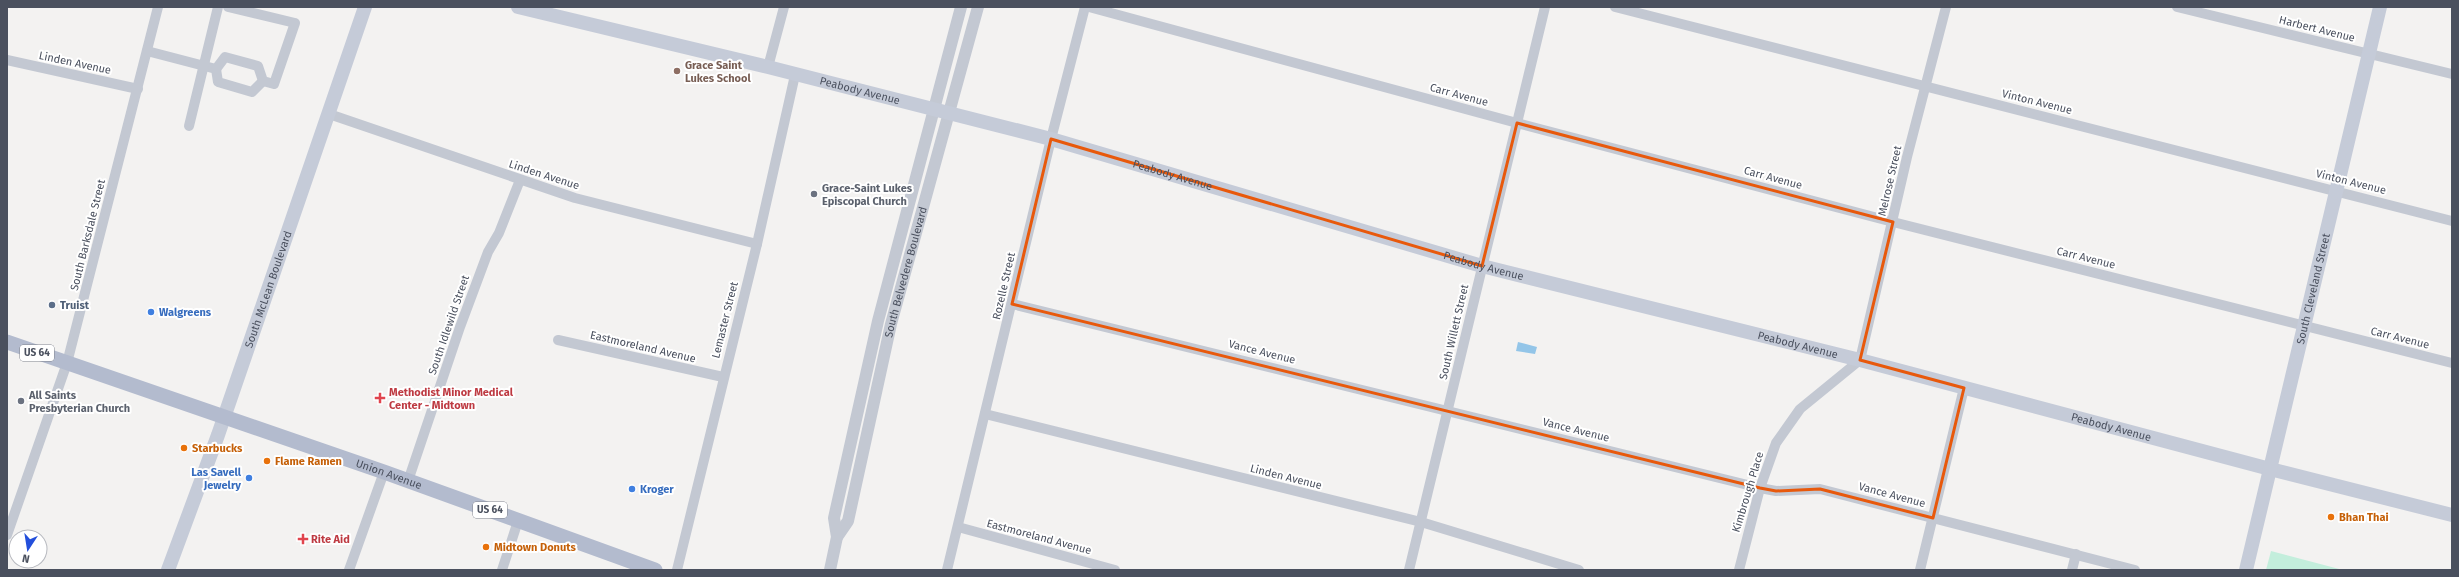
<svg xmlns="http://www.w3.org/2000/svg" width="2459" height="577" font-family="'Fira Sans',sans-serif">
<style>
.green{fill:#c3eedc}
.water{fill:#93c5e8}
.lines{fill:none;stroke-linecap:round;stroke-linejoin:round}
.minor{stroke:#c3c8d2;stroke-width:10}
.tertiary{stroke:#c3c8d2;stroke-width:12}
.secondary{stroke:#c5cbd8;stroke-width:14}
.primary{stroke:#b3bbce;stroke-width:15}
.marked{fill:none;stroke:#e8590c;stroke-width:3;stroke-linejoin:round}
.education-dot{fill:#8d6e63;stroke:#fff;stroke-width:1.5}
.worship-dot{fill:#6b7280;stroke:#fff;stroke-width:1.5}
.service-dot{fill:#5c6f8a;stroke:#fff;stroke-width:1.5}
.shop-dot{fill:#3f7fe0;stroke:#fff;stroke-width:1.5}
.health-dot{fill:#e0444e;stroke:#fff;stroke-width:1.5}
.food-dot{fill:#e8710a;stroke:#fff;stroke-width:1.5}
.labels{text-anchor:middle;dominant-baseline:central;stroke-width:4;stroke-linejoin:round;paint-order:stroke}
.shield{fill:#fff;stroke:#80848e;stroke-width:1}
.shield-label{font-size:10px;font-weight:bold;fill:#4a505e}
.street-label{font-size:11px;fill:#4a505e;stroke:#fff}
.education-label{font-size:11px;font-weight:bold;fill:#785e54;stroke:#fff;text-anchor:start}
.worship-label{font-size:11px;font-weight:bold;fill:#5b616d;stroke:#fff;text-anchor:start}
.service-label{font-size:11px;font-weight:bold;fill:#4e5e75;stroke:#fff;text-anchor:start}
.shop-label{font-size:11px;font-weight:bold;fill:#366cbe;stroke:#fff;text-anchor:start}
.health-label{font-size:11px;font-weight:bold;fill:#be3a42;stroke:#fff;text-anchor:start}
.food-label{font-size:11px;font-weight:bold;fill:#c56008;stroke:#fff;text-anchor:start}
</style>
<rect width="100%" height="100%" fill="#f3f2f1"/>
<!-- green -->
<polygon class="green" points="2271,551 2343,570 2266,570"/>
<!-- water -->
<polygon class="water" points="1518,342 1537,347 1535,354 1516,351"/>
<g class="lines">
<!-- minor -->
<g class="minor">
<polyline points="1089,7 1517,123 1893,222 2452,363"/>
<polyline points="1615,7 2452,221"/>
<polyline points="2177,7 2452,74"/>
<polyline points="147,51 216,69 218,82 252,92 263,81"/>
<polyline points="7,60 138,89"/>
<polyline points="768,67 784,7"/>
<polyline points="216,69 225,57 258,66 263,81 274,84 295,23 228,7"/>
<polyline points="329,114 575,198 757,244"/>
<polyline points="189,126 218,7"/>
<polyline points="1012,304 1760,488 1776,491 1820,489 2135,570"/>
<polyline points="558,340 723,377"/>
<polyline points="985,414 1421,522 1579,570"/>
<polyline points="408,481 460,327 488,252 499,233 520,180"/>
<polyline points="958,527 1115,570"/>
<polyline points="7,535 67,363 158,7"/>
<polyline points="349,570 384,472"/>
<polyline points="502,570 518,521"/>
<polyline points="677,570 757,244 795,75"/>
<polyline points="947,570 1051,139 1085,7"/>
<polyline points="1409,570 1545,7"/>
<polyline points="1739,570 1760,488 1776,443 1800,409 1860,360 1907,157 1946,7"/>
<polyline points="1920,570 1964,388"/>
<polyline points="2072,570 2076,554"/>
</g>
<!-- tertiary -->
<g class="tertiary">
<path id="s1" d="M837,537L848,521L891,324L978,7"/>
<polyline points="830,570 837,537 834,518 878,321 961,7"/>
</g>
<!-- secondary -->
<g class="secondary">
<path id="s2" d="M518,7L768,67L1051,139L1482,266L1860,360L2270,469L2452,515"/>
<path id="s3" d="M168,570L218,435L365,7"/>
<path id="s4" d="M2246,570L2380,7"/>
</g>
<!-- primary -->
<path class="primary" id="s5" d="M7,342L384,472L655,570"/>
</g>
<!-- marked area -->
<path class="marked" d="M1517,123L1893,222L1860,360L1964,388L1933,518L1820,489L1776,491L1760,488L1012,304L1051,139L1482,266Z"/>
<!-- markers -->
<circle class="education-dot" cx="677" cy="71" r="4"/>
<g class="worship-dot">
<circle cx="814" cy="194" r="4"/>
<circle cx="21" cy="401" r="4"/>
</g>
<circle class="service-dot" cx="52" cy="305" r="4"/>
<g class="shop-dot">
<circle cx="151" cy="312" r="4"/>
<circle cx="249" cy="478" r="4"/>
<circle cx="632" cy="489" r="4"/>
</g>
<g class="health-dot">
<path d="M378 392h4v4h4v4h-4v4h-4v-4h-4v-4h4z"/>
<path d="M301 533h4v4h4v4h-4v4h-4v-4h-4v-4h4z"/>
</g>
<g class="food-dot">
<circle cx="184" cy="448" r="4"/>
<circle cx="267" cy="461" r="4"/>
<circle cx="2331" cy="517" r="4"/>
<circle cx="486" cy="547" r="4"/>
</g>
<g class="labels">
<!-- shield labels -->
<g class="shield">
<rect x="20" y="345" width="34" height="16" rx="3"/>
<rect x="473" y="502" width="34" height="16" rx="3"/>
</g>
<g class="shield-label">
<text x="37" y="353">US 64</text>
<text x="490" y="510">US 64</text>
</g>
<!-- street labels -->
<g class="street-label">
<text transform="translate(2317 29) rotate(14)">Harbert Avenue</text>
<text transform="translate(75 63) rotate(12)">Linden Avenue</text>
<text stroke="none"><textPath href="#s2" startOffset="352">Peabody Avenue</textPath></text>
<text transform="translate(1459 95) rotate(15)">Carr Avenue</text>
<text transform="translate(2037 102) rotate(14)">Vinton Avenue</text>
<text transform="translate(544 175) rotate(18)">Linden Avenue</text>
<text stroke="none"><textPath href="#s2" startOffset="676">Peabody Avenue</textPath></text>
<text transform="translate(1773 178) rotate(15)">Carr Avenue</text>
<text transform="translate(1890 181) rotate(-77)">Melrose Street</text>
<text transform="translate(2351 182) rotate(14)">Vinton Avenue</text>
<text transform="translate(88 235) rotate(-76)">South Barksdale Street</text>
<text transform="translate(2086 258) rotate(14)">Carr Avenue</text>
<text stroke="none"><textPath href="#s2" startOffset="1000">Peabody Avenue</textPath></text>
<text stroke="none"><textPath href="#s1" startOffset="275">South Belvedere Boulevard</textPath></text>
<text transform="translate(1004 286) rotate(-77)">Rozelle Street</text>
<text stroke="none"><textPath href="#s3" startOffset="298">South McLean Boulevard</textPath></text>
<text stroke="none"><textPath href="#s4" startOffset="289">South Cleveland Street</textPath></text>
<text transform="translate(725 320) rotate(-76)">Lemaster Street</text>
<text transform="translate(449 325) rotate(-71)">South Idlewild Street</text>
<text transform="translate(1454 332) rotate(-77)">South Willett Street</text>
<text transform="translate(2400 338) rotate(14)">Carr Avenue</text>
<text stroke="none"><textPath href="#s2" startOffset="1324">Peabody Avenue</textPath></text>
<text transform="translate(643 347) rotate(13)">Eastmoreland Avenue</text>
<text transform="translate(1262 352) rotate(14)">Vance Avenue</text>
<text stroke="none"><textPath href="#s2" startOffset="1648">Peabody Avenue</textPath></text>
<text transform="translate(1576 430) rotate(14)">Vance Avenue</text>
<text stroke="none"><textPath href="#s5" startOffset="404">Union Avenue</textPath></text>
<text transform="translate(1286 477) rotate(14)">Linden Avenue</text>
<text transform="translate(1748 492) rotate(-73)">Kimbrough Place</text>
<text transform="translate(1892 495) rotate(15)">Vance Avenue</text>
<text transform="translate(1039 537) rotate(15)">Eastmoreland Avenue</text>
</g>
<!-- education labels -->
<g class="education-label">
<text x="685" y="65">Grace Saint<tspan x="685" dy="13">Lukes School</tspan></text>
</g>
<!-- worship labels -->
<g class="worship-label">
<text x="822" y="188">Grace-Saint Lukes<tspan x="822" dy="13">Episcopal Church</tspan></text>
<text x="29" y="395">All Saints<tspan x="29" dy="13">Presbyterian Church</tspan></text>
</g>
<!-- service labels -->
<g class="service-label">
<text x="60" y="305">Truist</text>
</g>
<!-- shop labels -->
<g class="shop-label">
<text x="159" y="312">Walgreens</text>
<text x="241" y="472" text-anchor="end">Las Savell<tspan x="241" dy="13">Jewelry</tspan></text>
<text x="640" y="489">Kroger</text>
</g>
<!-- health labels -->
<g class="health-label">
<text x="389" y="392">Methodist Minor Medical<tspan x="389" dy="13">Center - Midtown</tspan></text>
<text x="311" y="539">Rite Aid</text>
</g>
<!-- food labels -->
<g class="food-label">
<text x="192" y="448">Starbucks</text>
<text x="275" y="461">Flame Ramen</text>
<text x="2339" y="517">Bhan Thai</text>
<text x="494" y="547">Midtown Donuts</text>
</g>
</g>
<!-- border -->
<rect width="2459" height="577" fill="none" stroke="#4a505e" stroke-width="16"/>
<!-- north arrow -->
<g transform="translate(28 549) rotate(192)"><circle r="19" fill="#ffffff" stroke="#b7b9bf"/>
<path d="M0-3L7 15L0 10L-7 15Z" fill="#234fdb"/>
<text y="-6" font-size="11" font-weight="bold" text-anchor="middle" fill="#4a505e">N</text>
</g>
</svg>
